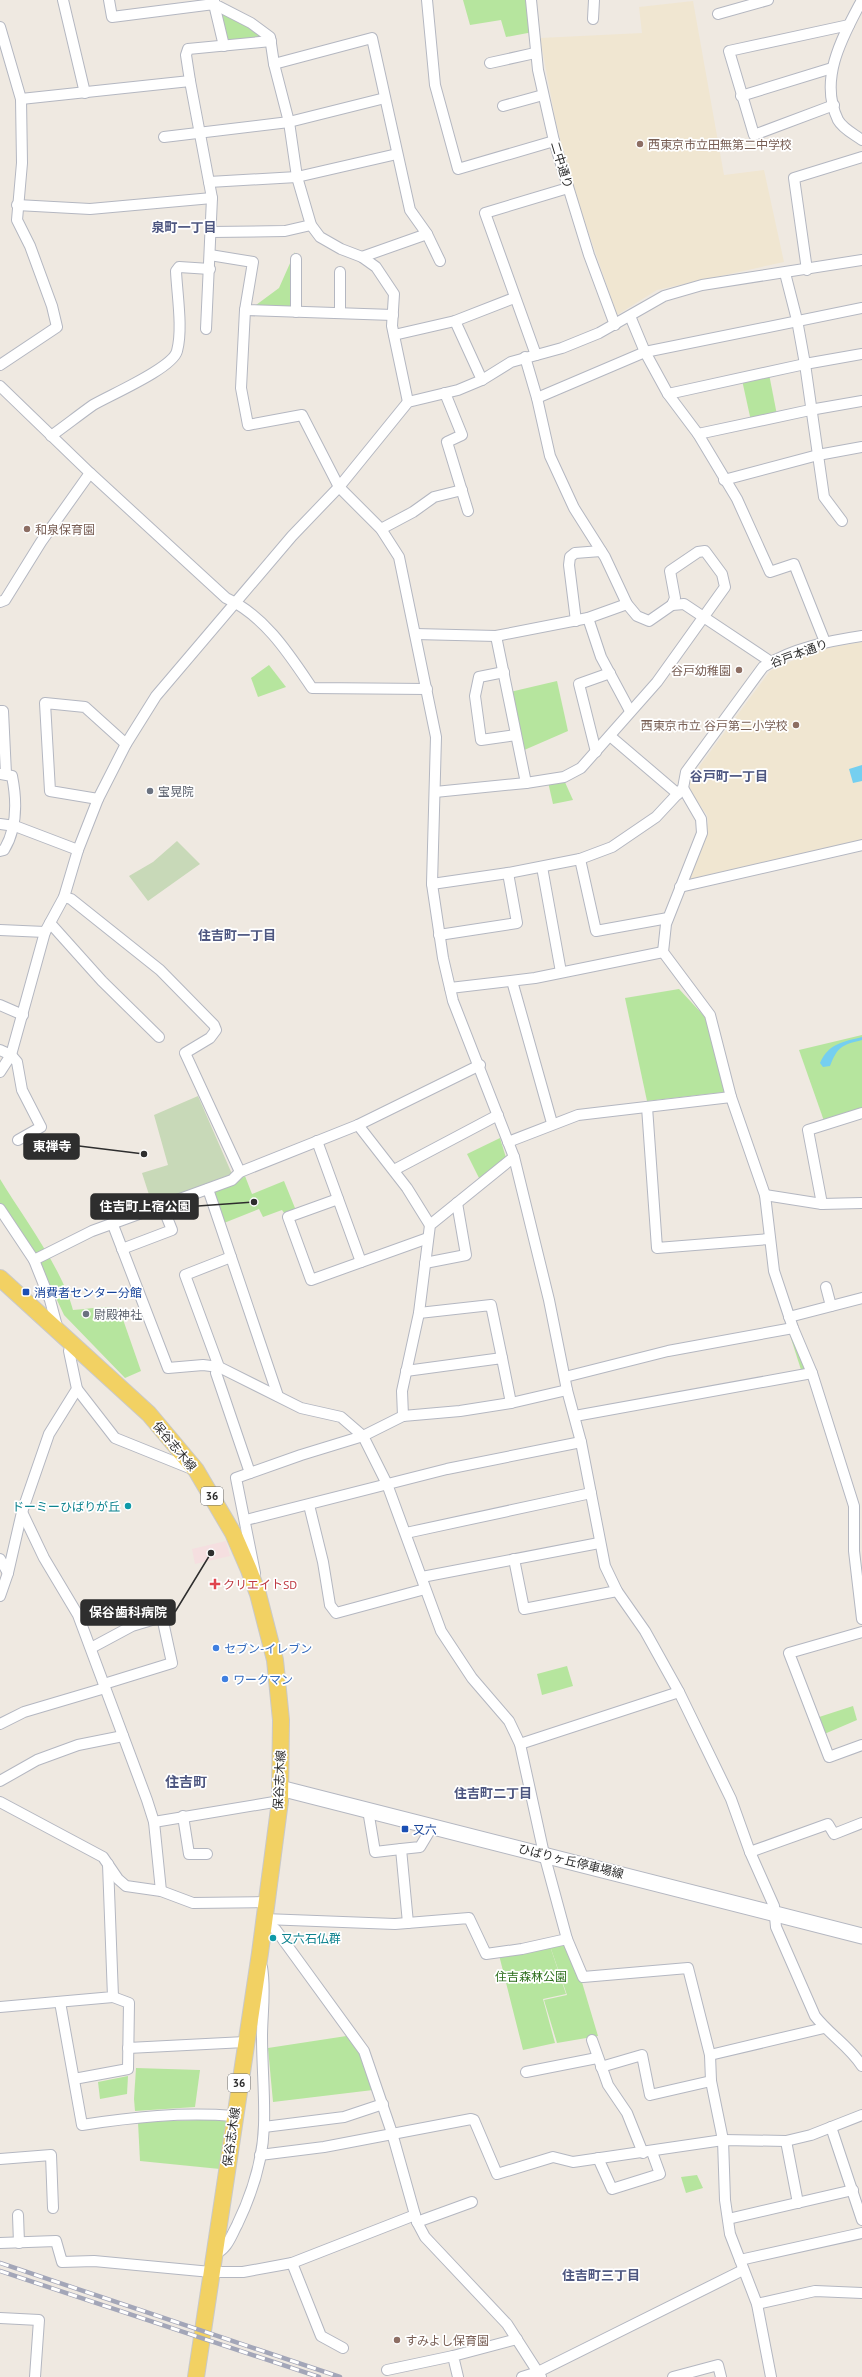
<svg xmlns="http://www.w3.org/2000/svg" width="862" height="2377" font-family="'PT Sans','Noto Sans JP',sans-serif">
<style>
.education{fill:#f0e6d1}
.medical{fill:#f5dfe0}
.green{fill:#b6e59e}
.cemetery{fill:#c8d9b8}
.water{fill:#75cff0}
.lines{fill:none;stroke-linecap:round;stroke-linejoin:round}
.street-casing{stroke:#b4b7c1;stroke-width:12}
.secondary-casing{stroke:#b4b7c1;stroke-width:17}
.primary-casing{stroke:#c9c9c9;stroke-width:18}
.street{stroke:#fff;stroke-width:10}
.secondary{stroke:#fff;stroke-width:15}
.primary{stroke:#f2d163;stroke-width:16}
.rail-casing{stroke:#a3a6b8;stroke-width:4.5}
.rail{stroke:#fff;stroke-width:3;stroke-dasharray:9;stroke-linecap:butt}
.education-dot{fill:#8d6e63;stroke:#fff;stroke-width:1.5}
.worship-dot{fill:#6b7280;stroke:#fff;stroke-width:1.5}
.transit-dot{fill:#1a4fb4;stroke:#fff;stroke-width:1.5}
.culture-dot{fill:#0f9aa8;stroke:#fff;stroke-width:1.5}
.health-dot{fill:#e0444e;stroke:#fff;stroke-width:1.5}
.shop-dot{fill:#3f7fe0;stroke:#fff;stroke-width:1.5}
.labels{text-anchor:middle;dominant-baseline:central;stroke-width:3.5;stroke-linejoin:round;paint-order:stroke}
.shield{fill:#fff;stroke:#6d6d6d;stroke-width:1}
.shield-label{font-size:11px;font-weight:bold;fill:#2e2e2e}
.education-label{font-size:12px;fill:#785e54;stroke:#fff;text-anchor:start}
.street-label{font-size:12px;fill:#2e2e2e;stroke:#fff}
.worship-label{font-size:12px;fill:#5b616d;stroke:#fff;text-anchor:start}
.transit-label{font-size:12px;fill:#164399;stroke:#fff;text-anchor:start}
.culture-label{font-size:12px;fill:#0d838f;stroke:#fff;text-anchor:end}
.health-label{font-size:12px;fill:#be3a42;stroke:#fff;text-anchor:start}
.shop-label{font-size:12px;fill:#366cbe;stroke:#fff;text-anchor:start}
.park-label{font-size:12px;fill:#2c6e1b;stroke:#fff}
.neighbourhood-label{font-size:13px;font-weight:bold;fill:#4d5680;stroke:#fff}
.quarter-label{font-size:14px;font-weight:bold;fill:#4d5680;stroke:#fff}
.leader{fill:none;stroke:#2e2e2e;stroke-width:1.5}
.callout-dot{fill:#2e2e2e;stroke:#fff;stroke-width:1.5}
.callout{fill:#2e2e2e;stroke:#2e2e2e;stroke-width:1.5}
.callout-label{font-size:13px;text-anchor:middle;font-weight:bold;fill:#fff}
</style>
<rect width="100%" height="100%" fill="#efe9e1"/>
<!-- education -->
<g class="education">
<polygon points="693,1 724,175 764,170 784,262 657,290 617,315 568,173 555,118 540,38 642,33 639,7"/>
<polygon points="862,642 862,842 689,880 708,823 707,815 690,792 690,779 770,671 781,665 826,648"/>
</g>
<!-- medical -->
<polygon class="medical" points="226,1541 230,1556 195,1564 192,1549"/>
<!-- green -->
<g class="green">
<polygon points="463,0 527,0 533,32 506,37 501,20 470,25"/>
<polygon points="214,4 270,37 224,46"/>
<polygon points="295,252 294,309 252,308 279,288"/>
<polygon points="769,374 777,415 751,421 742,380"/>
<polygon points="269,665 286,687 258,697 251,678"/>
<polygon points="557,681 568,731 522,751 510,692"/>
<polygon points="564,780 573,800 553,804 548,782"/>
<polygon points="679,989 706,1018 725,1092 647,1101 625,998"/>
<polygon points="862,1035 862,1109 824,1121 799,1050"/>
<polygon points="500,1138 507,1161 480,1180 467,1154"/>
<polygon points="245,1176 252,1194 284,1181 297,1213 287,1217 282,1210 263,1217 259,1209 224,1223 214,1195 216,1190 236,1183"/>
<path d="M0,1179C23,1217 62,1268 73,1310C89,1309 104,1306 119,1308L141,1371L125,1378L64,1315L43,1270L0,1204Z"/>
<polygon points="788,1329 809,1374 803,1376"/>
<polygon points="567,1666 573,1686 542,1695 537,1674"/>
<polygon points="853,1706 857,1720 822,1735 816,1718"/>
<polygon points="570,1942 598,2036 557,2043 544,2000 567,1995 550,1946"/>
<polygon points="550,1946 566,1994 543,1999 555,2043 523,2050 499,1955"/>
<polygon points="353,2035 373,2090 273,2102 268,2048"/>
<polygon points="136,2068 200,2070 195,2107 135,2111 134,2099"/>
<polygon points="128,2076 127,2094 100,2099 98,2082"/>
<polygon points="228,2119 220,2169 140,2161 138,2122"/>
<polygon points="697,2175 703,2188 686,2193 681,2177"/>
</g>
<!-- cemetery -->
<g class="cemetery">
<polygon points="177,841 200,864 148,901 129,876 153,862"/>
<polygon points="198,1096 232,1174 152,1204 142,1173 168,1165 154,1115"/>
</g>
<!-- water -->
<g class="water">
<polygon points="862,765 862,781 853,783 849,769"/>
<path d="M862,1037V1040C842,1045 838,1046 830,1066L823,1067L820,1063C829,1043 843,1042 862,1037Z"/>
</g>
<g class="lines">
<defs>
<g id="street">
<polyline points="63,0 85,93"/>
<polyline points="109,0 112,17 214,4 224,46"/>
<polyline points="214,0 214,4 251,23 270,37 274,64 289,122 297,177 311,225 320,237 341,249 362,257 376,267 394,294 392,326 408,402"/>
<polyline points="427,0 435,85 458,169 554,141"/>
<polyline points="531,0 538,70 554,141 589,255 615,325"/>
<path d="M862,0C843,36 818,79 838,120C843,129 854,134 862,140"/>
<polyline points="718,14 768,0"/>
<polyline points="593,19 594,0"/>
<polyline points="0,27 21,99 22,163 17,220 30,246 52,306 57,327 0,365"/>
<polyline points="490,63 535,53"/>
<polyline points="274,64 372,38 410,210 427,234 440,261"/>
<polyline points="190,81 186,55 188,49 271,41"/>
<polyline points="741,96 832,68"/>
<polyline points="21,99 190,81 212,198 206,329"/>
<polyline points="834,105 754,135 729,51 849,25"/>
<polyline points="503,106 543,95"/>
<polyline points="164,137 289,122 385,98"/>
<polyline points="209,182 297,177 397,154"/>
<polyline points="17,205 90,209 212,198"/>
<polyline points="211,232 285,231 311,225"/>
<polyline points="210,255 253,262 245,310 393,315"/>
<polyline points="362,257 427,234"/>
<polyline points="296,259 296,312"/>
<polyline points="807,270 794,178 862,157"/>
<polyline points="785,273 797,320 805,364 824,497 842,521"/>
<path d="M245,310L241,388L248,425L302,415L339,487L381,529L399,557L436,737L432,884L443,958L453,1001L514,1157L549,1300L567,1390L581,1442L605,1566L617,1591L645,1631L679,1692L731,1799L750,1852L774,1906L776,1927L815,2016C829,2034 850,2047 862,2066"/>
<polyline points="340,313 340,272"/>
<polyline points="630,316 645,352 668,394 698,434 737,499 770,572 794,564 825,642"/>
<polyline points="455,321 482,380"/>
<polyline points="394,335 455,321 514,298"/>
<polyline points="536,355 485,213 568,188"/>
<polyline points="525,357 537,398 550,456 574,508 605,557 627,604 637,616 649,621 672,605 684,604 771,662"/>
<path d="M0,386L90,473L226,598C265,616 289,654 312,688L427,689"/>
<polyline points="445,393 462,435 447,442 468,511"/>
<polyline points="668,394 805,364 862,354"/>
<polyline points="537,398 645,352 862,308"/>
<polyline points="698,434 810,410 862,401"/>
<path d="M51,436C65,426 79,415 93,405C110,395 173,368 177,351C183,329 177,294 176,271L179,267L210,269"/>
<polyline points="724,480 818,455 862,447"/>
<polyline points="381,529 413,512 434,497 462,490"/>
<polyline points="0,602 5,600 41,542 90,473"/>
<polyline points="588,618 601,657 630,711"/>
<polyline points="576,621 569,565 570,557 575,553 601,551"/>
<polyline points="415,634 496,636 588,618 627,604"/>
<polyline points="496,636 526,783"/>
<polyline points="504,672 479,677 475,696 481,740 516,735"/>
<polyline points="0,711 3,711 6,774"/>
<polyline points="610,736 678,794"/>
<polyline points="596,752 579,684 610,673"/>
<path d="M0,774L12,776C17,801 18,827 4,850L0,851"/>
<polyline points="683,788 701,819 702,833 666,924 663,952 710,1015 731,1097 765,1195 774,1271 793,1328 812,1373 854,1506 854,1551 862,1619"/>
<polyline points="435,792 526,783 564,777 581,768 657,682 725,587 722,574 705,551 698,552 670,571 675,598 672,605"/>
<polyline points="98,799 50,791 45,703 85,707 126,744"/>
<polyline points="0,824 15,826 78,850"/>
<polyline points="580,859 596,931 668,918"/>
<polyline points="542,867 561,972"/>
<path d="M432,884L508,873L580,859L612,847L656,817L683,788L686,772L763,667C792,648 829,641 862,636"/>
<polyline points="680,887 862,845"/>
<polyline points="64,897 71,899 160,970 214,1025 216,1030 210,1038 185,1053 240,1172"/>
<polyline points="50,923 102,981 159,1037"/>
<polyline points="0,930 45,932"/>
<polyline points="439,935 517,923 508,873"/>
<polyline points="512,981 552,1123"/>
<polyline points="450,988 535,978 663,952"/>
<polyline points="0,1005 23,1015"/>
<polyline points="0,1050 11,1055 17,1062 22,1090 41,1127 18,1140"/>
<polyline points="0,1072 11,1055 45,932 64,897 78,850 98,799 126,744 156,696 292,536 339,487 408,402 458,390 482,380 511,362 562,348 599,333 664,296 702,285 862,260"/>
<polyline points="647,1107 657,1248 769,1239"/>
<polyline points="358,1125 407,1188 430,1225"/>
<polyline points="317,1141 361,1262"/>
<polyline points="508,1142 578,1115 731,1097"/>
<polyline points="394,1170 498,1115"/>
<polyline points="208,1189 278,1396"/>
<polyline points="765,1195 822,1204 862,1203"/>
<polyline points="338,1199 288,1217 311,1280 428,1238"/>
<polyline points="822,1204 808,1130 862,1113"/>
<polyline points="0,1209 34,1260 50,1300 58,1330"/>
<polyline points="113,1225 168,1368 203,1365 219,1367 216,1373 250,1473"/>
<polyline points="122,1249 172,1230 162,1205"/>
<polyline points="231,1257 185,1275 219,1367 301,1408 341,1417 363,1436 387,1484 441,1631 472,1678 509,1721 520,1744 544,1854 567,1939 583,1977 688,1968 710,2055 711,2081 723,2140 725,2200 730,2234 757,2304 771,2377"/>
<polyline points="34,1260 92,1231 232,1180 240,1172 358,1125 480,1065"/>
<polyline points="425,1263 466,1255 457,1203"/>
<polyline points="826,1287 831,1306"/>
<polyline points="419,1313 491,1305 502,1358"/>
<polyline points="789,1317 862,1298"/>
<polyline points="406,1371 502,1358 511,1403"/>
<polyline points="565,1377 668,1351 793,1328"/>
<polyline points="77,1389 115,1438 192,1469"/>
<polyline points="403,1416 402,1391 419,1313 430,1225 514,1157"/>
<polyline points="575,1416 812,1373"/>
<polyline points="309,1505 323,1562 330,1605 336,1613 425,1589"/>
<polyline points="22,1512 44,1558 78,1615 147,1800 154,1822 161,1891"/>
<polyline points="246,1520 447,1469 581,1442"/>
<polyline points="406,1533 591,1493"/>
<polyline points="0,1559 8,1573"/>
<polyline points="514,1559 524,1609 617,1591"/>
<polyline points="255,1573 236,1478 301,1455 363,1436 403,1416 460,1411 511,1403 567,1390"/>
<polyline points="422,1577 599,1543"/>
<polyline points="0,1596 8,1573 22,1512 49,1434 77,1389 69,1351 72,1342"/>
<polyline points="862,1632 789,1653 829,1757 862,1745"/>
<polyline points="91,1648 132,1626 162,1617 172,1663 104,1684"/>
<polyline points="0,1724 24,1712 105,1688"/>
<polyline points="520,1744 679,1692"/>
<polyline points="0,1781 37,1760 78,1745 123,1736"/>
<polyline points="0,1802 103,1857 118,1879 126,1886 161,1891 193,1903 266,1902"/>
<polyline points="368,1810 375,1852 401,1849"/>
<polyline points="183,1816 189,1854 207,1854"/>
<polyline points="154,1822 280,1801"/>
<polyline points="750,1852 828,1824 834,1834 862,1823"/>
<polyline points="264,1919 276,1930 364,2051 392,2133 417,2222 425,2237 507,2324 541,2377"/>
<polyline points="264,1919 395,1924 469,1918 486,1954 522,1949 567,1939"/>
<polyline points="408,1923 401,1849 420,1847 432,1827"/>
<path d="M60,2002L82,2125C133,2117 182,2112 234,2116"/>
<polyline points="0,2007 113,1997 108,1864"/>
<polyline points="592,2040 608,2085 627,2113 643,2153"/>
<polyline points="128,2048 245,2042"/>
<polyline points="710,2055 824,2028"/>
<polyline points="601,2067 642,2055 650,2095 711,2081"/>
<polyline points="526,2072 597,2058"/>
<polyline points="74,2079 128,2069 129,2003 113,1997"/>
<polyline points="264,2127 344,2117 383,2104"/>
<polyline points="831,2127 862,2220"/>
<polyline points="786,2141 798,2203"/>
<polyline points="260,2155 324,2147 471,2119 474,2120 497,2174 553,2157 573,2162 723,2140 786,2141 811,2135 862,2115"/>
<polyline points="598,2158 612,2189 660,2174 652,2152"/>
<polyline points="0,2159 51,2155 53,2208"/>
<polyline points="18,2215 19,2243"/>
<polyline points="728,2219 853,2190"/>
<polyline points="417,2222 472,2202"/>
<polyline points="0,2243 56,2241 62,2262 94,2261 211,2272 243,2272 292,2263 415,2215"/>
<path d="M214,2255C228,2248 230,2238 237,2225C252,2194 263,2160 264,2125C265,2096 262,2066 262,2037C262,2014 266,1990 262,1967"/>
<polyline points="740,2260 862,2233"/>
<polyline points="292,2263 321,2336 343,2348"/>
<polyline points="757,2304 815,2291 862,2293"/>
<polyline points="0,2318 39,2320 35,2377"/>
<polyline points="387,2370 453,2356"/>
<polyline points="458,2377 453,2356 517,2339"/>
<polyline points="522,2377 538,2372 743,2270"/>
<polyline points="673,2377 718,2365 721,2377"/>
</g>
<polyline id="secondary" points="280,1788 862,1936"/>
<polyline id="primary" points="0,1278 149,1414 196,1470 233,1533 249,1570 258,1594 275,1660 281,1720 280,1801 260,1953 196,2377"/>
</defs>
<!-- street casing -->
<use href="#street" class="street-casing"/>
<!-- secondary casing -->
<use href="#secondary" class="secondary-casing"/>
<!-- primary casing -->
<use href="#primary" class="primary-casing"/>
<!-- street -->
<use href="#street" class="street"/>
<!-- secondary -->
<use href="#secondary" class="secondary"/>
<!-- primary -->
<use href="#primary" class="primary"/>
<defs>
<g id="rail">
<polyline points="0,2263 340,2377"/>
<polyline points="0,2271 319,2377"/>
</g>
</defs>
<!-- rail casing -->
<use href="#rail" class="rail-casing"/>
<!-- rail -->
<use href="#rail" class="rail"/>
</g>
<!-- markers -->
<g class="education-dot">
<circle cx="640" cy="144" r="4"/>
<circle cx="27" cy="529" r="4"/>
<circle cx="739" cy="670" r="4"/>
<circle cx="796" cy="725" r="4"/>
<circle cx="397" cy="2340" r="4"/>
</g>
<g class="worship-dot">
<circle cx="150" cy="791" r="4"/>
<circle cx="86" cy="1314" r="4"/>
</g>
<g class="transit-dot">
<rect x="22" y="1288" width="8" height="8" rx="2"/>
<rect x="401" y="1825" width="8" height="8" rx="2"/>
</g>
<g class="culture-dot">
<circle cx="128" cy="1506" r="4"/>
<circle cx="273" cy="1938" r="4"/>
</g>
<path class="health-dot" d="M213 1578h4v4h4v4h-4v4h-4v-4h-4v-4h4z"/>
<g class="shop-dot">
<circle cx="216" cy="1648" r="4"/>
<circle cx="225" cy="1679" r="4"/>
</g>
<g class="labels">
<!-- shield labels -->
<g class="shield">
<rect x="201" y="1487" width="22" height="18" rx="3"/>
<rect x="228" y="2074" width="22" height="18" rx="3"/>
</g>
<g class="shield-label">
<text x="212" y="1496">36</text>
<text x="239" y="2083">36</text>
</g>
<!-- education labels -->
<g class="education-label">
<text x="648" y="144">西東京市立田無第二中学校</text>
<text x="35" y="529">和泉保育園</text>
<text x="731" y="670" text-anchor="end">谷戸幼稚園</text>
<text x="788" y="725" text-anchor="end">西東京市立 谷戸第二小学校</text>
<text x="405" y="2340">すみよし保育園</text>
</g>
<!-- street labels -->
<g class="street-label">
<text transform="translate(562 165) rotate(73)">二中通り</text>
<text transform="translate(799 653) rotate(-20)">谷戸本通り</text>
<text transform="translate(175 1446) rotate(50)">保谷志木線</text>
<text transform="translate(279 1780) rotate(-87)">保谷志木線</text>
<text transform="translate(571 1861) rotate(14)">ひばりヶ丘停車場線</text>
<text transform="translate(231 2137) rotate(-82)">保谷志木線</text>
</g>
<!-- worship labels -->
<g class="worship-label">
<text x="158" y="791">宝晃院</text>
<text x="94" y="1314">尉殿神社</text>
</g>
<!-- transit labels -->
<g class="transit-label">
<text x="34" y="1292">消費者センター分館</text>
<text x="413" y="1829">又六</text>
</g>
<!-- culture labels -->
<g class="culture-label">
<text x="120" y="1506">ドーミーひばりが丘</text>
<text x="281" y="1938" text-anchor="start">又六石仏群</text>
</g>
<!-- health labels -->
<g class="health-label">
<text x="223" y="1584">クリエイトSD</text>
</g>
<!-- shop labels -->
<g class="shop-label">
<text x="224" y="1648">セブン-イレブン</text>
<text x="233" y="1679">ワークマン</text>
</g>
<!-- park labels -->
<g class="park-label">
<text x="531" y="1976">住吉森林公園</text>
</g>
<!-- neighbourhood labels -->
<g class="neighbourhood-label">
<text x="184" y="227">泉町一丁目</text>
<text x="729" y="776">谷戸町一丁目</text>
<text x="237" y="935">住吉町一丁目</text>
<text x="493" y="1793">住吉町二丁目</text>
<text x="601" y="2275">住吉町三丁目</text>
</g>
<!-- quarter labels -->
<g class="quarter-label">
<text x="186" y="1782">住吉町</text>
</g>
</g>
<!-- callouts -->
<path class="leader" d="M144 1154L79 1146M254 1202L198 1206M211 1553L175 1612"/>
<g class="callout-dot">
<circle cx="144" cy="1154" r="4"/>
<circle cx="254" cy="1202" r="4"/>
<circle cx="211" cy="1553" r="4"/>
</g>
<g class="callout">
<rect x="24" y="1134" width="55" height="25" rx="4"/>
<rect x="91" y="1194" width="107" height="25" rx="4"/>
<rect x="81" y="1600" width="94" height="25" rx="4"/>
</g>
<g class="callout-label">
<text x="52" y="1151">東禅寺</text>
<text x="145" y="1211">住吉町上宿公園</text>
<text x="128" y="1617">保谷歯科病院</text>
</g>
</svg>
